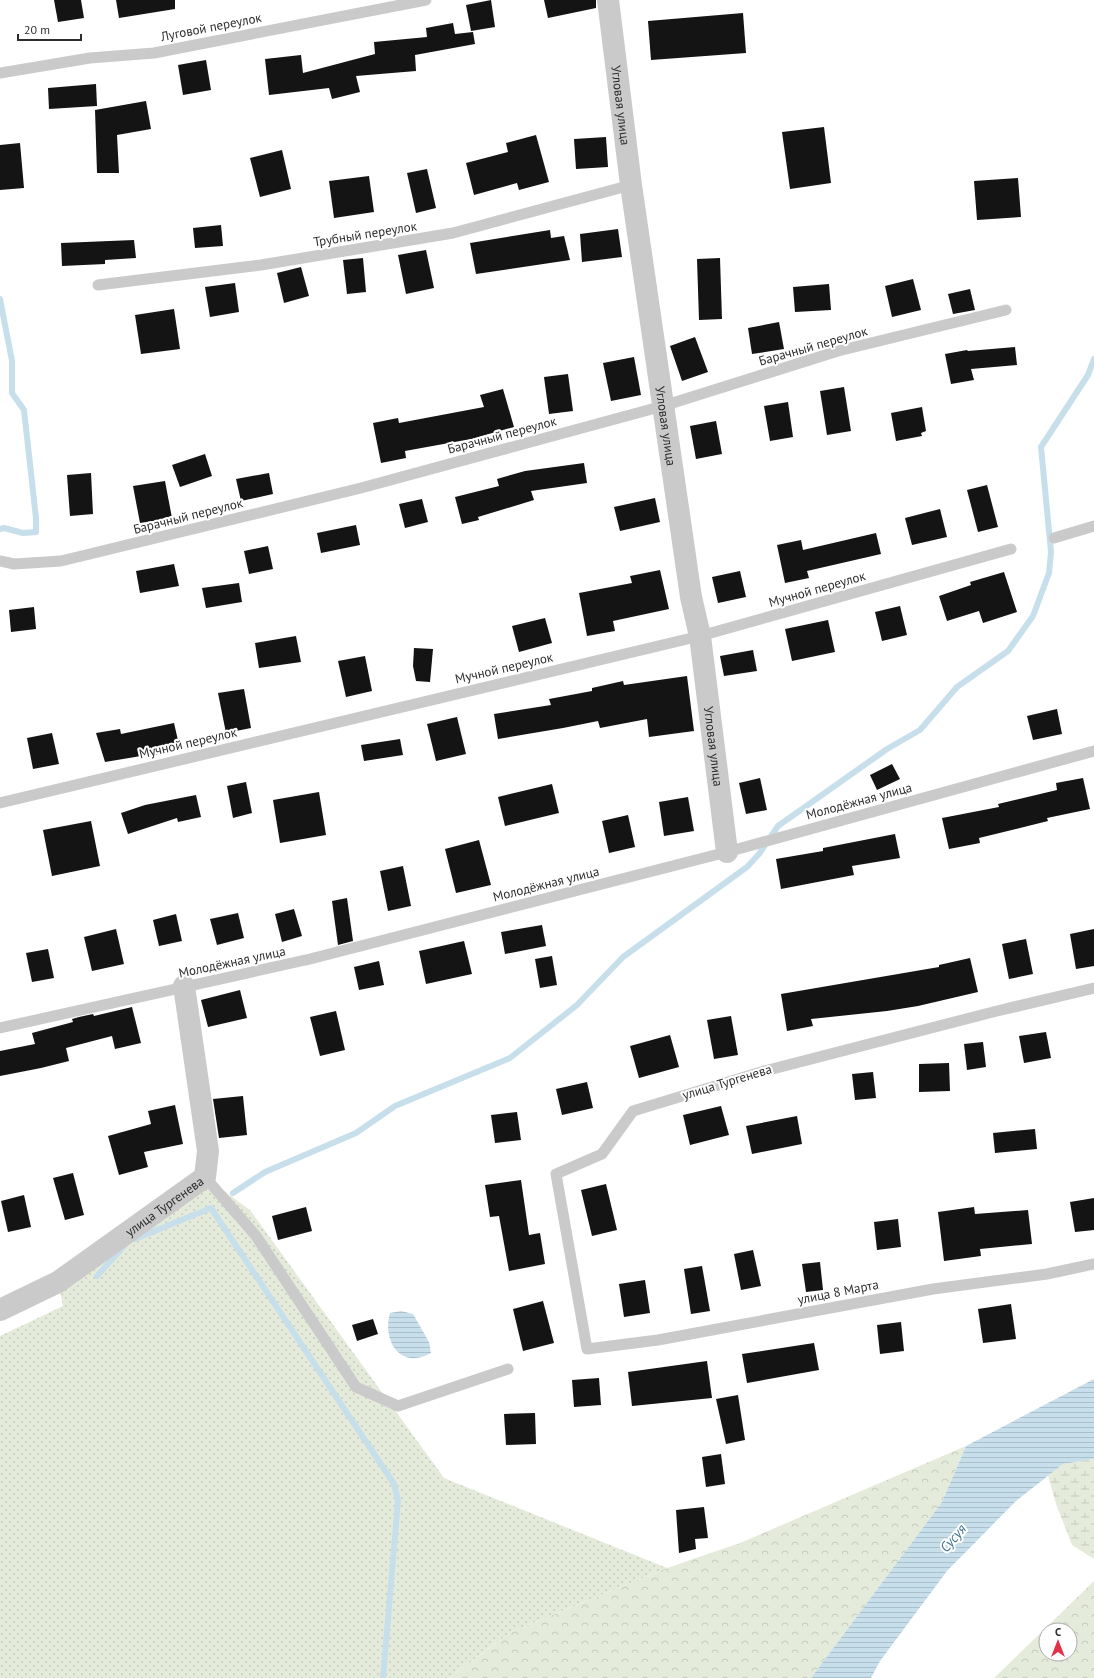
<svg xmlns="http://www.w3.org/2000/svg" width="1094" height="1678" font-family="'PT Sans',sans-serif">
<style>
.grass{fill:url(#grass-dots)}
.forest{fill:url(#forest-crowns);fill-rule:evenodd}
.wetland{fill:url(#wetland-marsh)}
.water{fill:url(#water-rules)}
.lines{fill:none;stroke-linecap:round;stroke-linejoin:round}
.stream{stroke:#c7dfeb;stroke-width:6}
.building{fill:#141414}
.lane{stroke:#cacaca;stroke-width:11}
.street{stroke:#cacaca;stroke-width:22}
.labels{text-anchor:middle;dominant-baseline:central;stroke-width:4;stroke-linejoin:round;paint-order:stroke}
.street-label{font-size:13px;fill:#2d2d2d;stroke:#fff}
.water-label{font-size:14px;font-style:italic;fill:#3d748e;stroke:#fff}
</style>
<defs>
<pattern id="grass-dots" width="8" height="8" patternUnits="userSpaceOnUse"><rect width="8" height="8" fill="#e5ebdb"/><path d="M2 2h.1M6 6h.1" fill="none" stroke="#c5cabc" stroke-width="1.8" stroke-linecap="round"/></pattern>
<pattern id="forest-crowns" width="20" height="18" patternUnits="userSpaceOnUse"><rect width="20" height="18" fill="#e5ebdb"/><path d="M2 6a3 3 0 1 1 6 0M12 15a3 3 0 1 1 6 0" fill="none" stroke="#c5cabc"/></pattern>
<pattern id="wetland-marsh" width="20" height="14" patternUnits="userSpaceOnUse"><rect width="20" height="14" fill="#e5ebdb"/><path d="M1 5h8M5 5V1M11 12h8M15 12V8" fill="none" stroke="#c5cabc"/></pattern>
<pattern id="water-rules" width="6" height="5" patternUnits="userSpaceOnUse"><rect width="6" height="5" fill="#c7dfeb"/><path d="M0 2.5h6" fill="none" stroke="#abc0ca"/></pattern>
</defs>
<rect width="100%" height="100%" fill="#fff"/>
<!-- grass -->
<polygon class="grass" points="205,1177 250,1210 444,1478 667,1568 511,1632 449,1678 0,1678 0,1336 63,1306 58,1282"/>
<!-- forest -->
<g class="forest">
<polygon points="966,1446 942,1502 811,1678 449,1678 511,1632 667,1568 740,1543"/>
<path d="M1094,1581V1678H994ZM1046,1630H1070V1654H1046Z"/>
</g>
<!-- wetland -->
<polygon class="wetland" points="1094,1459 1094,1559 1072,1545 1056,1504 1048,1476 1063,1464"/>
<!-- water -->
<g class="water">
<path d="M401,1311L413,1314L429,1342L431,1353C401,1370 382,1342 390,1313Z"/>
<polygon points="1094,1379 1094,1459 1063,1464 1016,1501 947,1571 880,1661 871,1678 811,1678 942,1502 966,1446"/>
</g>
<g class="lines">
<!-- stream -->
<g class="stream">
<polyline points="0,299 12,361 12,393 24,410 36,518 36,532 23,533 4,528 0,529"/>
<polyline points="233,1193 265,1172 356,1133 395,1106 510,1058 577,1005 623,957 747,867 759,854 778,826 887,749 920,730 957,687 1008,651 1033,616 1049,573 1051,552 1041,447 1088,375 1094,359"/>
<polyline points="135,1239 211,1208 394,1484 398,1501 383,1678"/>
<polyline points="97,1276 123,1247"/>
</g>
</g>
<!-- building -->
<g class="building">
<polygon points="54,0 81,0 84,18 58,22"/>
<polygon points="116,0 175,0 175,9 119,18"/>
<polygon points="491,0 495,27 471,31 466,5"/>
<polygon points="544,0 596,0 596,8 548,18"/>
<polygon points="743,13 746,53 651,60 648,21"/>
<polygon points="453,23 455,34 473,32 475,44 415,55 416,71 356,76 360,92 332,99 329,88 269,95 265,59 301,55 303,73 375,54 374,42 427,37 426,28"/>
<polygon points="206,60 211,90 183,95 178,65"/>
<polygon points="96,84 97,106 49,109 48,88"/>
<polygon points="146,101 151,129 117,135 119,173 97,173 95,110"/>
<polygon points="824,127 831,183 790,189 782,132"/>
<polygon points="536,135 549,182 519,190 517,183 474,195 466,163 508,152 506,143"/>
<polygon points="606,137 608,167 576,169 574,139"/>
<polygon points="20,143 24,188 0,190 0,145"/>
<polygon points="282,150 291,189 260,197 250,158"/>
<polygon points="427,169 436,208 416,213 407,173"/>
<polygon points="369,176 374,212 334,218 329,181"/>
<polygon points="1018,178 1021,217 977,220 974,181"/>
<polygon points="221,225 223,246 195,248 193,228"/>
<polygon points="618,229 622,257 582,262 580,234"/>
<polygon points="550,230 551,238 564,236 570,260 476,274 470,243"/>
<polygon points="134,240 136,258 105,260 105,264 62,266 61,243"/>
<polygon points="426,250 434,288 406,294 398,255"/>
<polygon points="363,258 366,292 347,294 343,260"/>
<polygon points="720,258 722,319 699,320 697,259"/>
<polygon points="301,267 309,296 284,303 277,273"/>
<polygon points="913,279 921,310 892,317 885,286"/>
<polygon points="235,283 239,312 210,317 205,287"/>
<polygon points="829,284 831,310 795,312 793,287"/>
<polygon points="970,289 975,310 953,314 948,294"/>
<polygon points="174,309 180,349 141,354 135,315"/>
<polygon points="779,322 784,349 752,354 748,328"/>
<polygon points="695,337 708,372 682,381 670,346"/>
<polygon points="1015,347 1017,365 971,369 974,380 951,384 945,354 967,350 968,351"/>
<polygon points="634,357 641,395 611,401 603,363"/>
<polygon points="568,374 573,411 549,414 544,377"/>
<polygon points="844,387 851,431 827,435 820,391"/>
<polygon points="503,389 514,427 471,439 405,451 406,458 381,463 373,423 398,418 399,423 484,407 480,395"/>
<polygon points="788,402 793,437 770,441 764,406"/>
<polygon points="922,407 926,431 921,433 922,436 896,441 891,413"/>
<polygon points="716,421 722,454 696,459 690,426"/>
<polygon points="205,454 212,476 180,487 172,465"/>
<polygon points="584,463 587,483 531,491 534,500 478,517 479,520 462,524 455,497 499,486 497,479 525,471"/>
<polygon points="91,473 93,514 70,516 67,475"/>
<polygon points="269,473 273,494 241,501 236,479"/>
<polygon points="165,481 172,518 140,523 133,486"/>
<polygon points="987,485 998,527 978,532 967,490"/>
<polygon points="655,498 660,522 620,531 614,507"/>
<polygon points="422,499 428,522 405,528 399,504"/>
<polygon points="940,509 947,537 912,545 905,518"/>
<polygon points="356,525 360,545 321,553 317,533"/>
<polygon points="876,533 881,554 807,571 809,578 785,583 777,545 801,540 803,550"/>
<polygon points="268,546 273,569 249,574 244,551"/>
<polygon points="174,564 179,586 140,593 136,571"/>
<polygon points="660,570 669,609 613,621 615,631 587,636 579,593 632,583 630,576"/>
<polygon points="740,571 746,597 718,603 712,577"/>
<polygon points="1004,572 1017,612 983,623 979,611 947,621 939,596 971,585 970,582"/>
<polygon points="239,583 242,602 206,608 202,588"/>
<polygon points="900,606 907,635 882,641 875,612"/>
<polygon points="34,607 36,629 11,632 9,610"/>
<polygon points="545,618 552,643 519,652 512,626"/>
<polygon points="828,620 835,652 792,661 785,629"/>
<polygon points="296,636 301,662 259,668 255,643"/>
<polygon points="414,648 433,649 430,682 416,681 413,666"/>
<polygon points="753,650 757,671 724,676 720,656"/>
<polygon points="365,656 372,691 346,697 338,661"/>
<polygon points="687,676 694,731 649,737 647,719 600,728 598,721 563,728 498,739 494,714 551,705 549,699 592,691 592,688 623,681 624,685"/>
<polygon points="244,689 251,728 226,733 218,693"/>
<polygon points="1057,709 1062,734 1033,740 1027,716"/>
<polygon points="457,717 466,754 436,761 427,724"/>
<polygon points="174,723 180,749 154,755 153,754 105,762 96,733 120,729 121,734"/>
<polygon points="52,733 59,764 33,769 27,738"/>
<polygon points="400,739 403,755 364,761 361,745"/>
<polygon points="892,764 900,779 877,790 870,775"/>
<polygon points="760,778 767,810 746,814 739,783"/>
<polygon points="1083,778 1090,809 1047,818 1048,821 979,838 980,843 949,849 942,818 999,807 998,804 1057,790 1056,783"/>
<polygon points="246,782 252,813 233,818 227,786"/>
<polygon points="552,784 559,813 505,826 498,797"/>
<polygon points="319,792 326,835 280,843 273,800"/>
<polygon points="196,795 201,817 178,822 177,818 128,834 121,813 145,805"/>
<polygon points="688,797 694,831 664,836 659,802"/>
<polygon points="628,815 635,847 609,853 602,821"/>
<polygon points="91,821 100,866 52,876 43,830"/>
<polygon points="895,834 900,858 852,866 854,875 781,889 776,859 823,851 823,848"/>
<polygon points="479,840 491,885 456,893 445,849"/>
<polygon points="403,866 411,906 388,911 380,871"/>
<polygon points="347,898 353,941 338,945 332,901"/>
<polygon points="294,909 302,936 282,942 275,914"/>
<polygon points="238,913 244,938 217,945 210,919"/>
<polygon points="176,914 182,941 159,946 153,920"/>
<polygon points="542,925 546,946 505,954 501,932"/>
<polygon points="116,929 124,964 92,971 84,937"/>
<polygon points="1094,929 1094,966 1076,969 1070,934"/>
<polygon points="1026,939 1033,974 1009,979 1002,944"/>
<polygon points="464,941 472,974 426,984 419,951"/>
<polygon points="48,949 54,978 32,982 26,953"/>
<polygon points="552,956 557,985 540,988 535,959"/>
<polygon points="970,958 978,992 918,1006 887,1011 811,1019 813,1026 787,1031 781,994 939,967 939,965"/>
<polygon points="379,961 384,985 359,990 354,967"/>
<polygon points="240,990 247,1018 208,1027 201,1000"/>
<polygon points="132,1007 141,1043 115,1049 112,1036 66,1048 69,1061 41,1068 0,1076 0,1051 35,1044 32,1033 73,1022 72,1019 79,1017 93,1014 94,1016"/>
<polygon points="336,1011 345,1050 320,1056 310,1017"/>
<polygon points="731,1016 738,1055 714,1059 707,1020"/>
<polygon points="1046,1032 1051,1058 1024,1063 1019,1036"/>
<polygon points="670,1035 679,1067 639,1078 630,1046"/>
<polygon points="983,1042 986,1067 967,1070 964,1044"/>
<polygon points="949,1063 950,1091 919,1092 919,1064"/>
<polygon points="873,1072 876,1098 855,1100 852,1074"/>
<polygon points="587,1082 593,1108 562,1115 556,1089"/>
<polygon points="243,1096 247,1135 219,1138 213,1099"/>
<polygon points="175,1105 183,1144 144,1152 148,1167 119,1175 108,1136 151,1124 148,1111"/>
<polygon points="721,1106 729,1135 690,1145 683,1115"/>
<polygon points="517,1112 521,1140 495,1143 491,1115"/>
<polygon points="797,1116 802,1144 752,1154 746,1126"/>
<polygon points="1035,1129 1037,1149 995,1153 993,1133"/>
<polygon points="73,1173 84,1215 65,1220 53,1178"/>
<polygon points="521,1180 529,1235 540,1233 545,1264 509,1271 499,1216 490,1217 485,1185"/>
<polygon points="606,1184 617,1230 592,1236 581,1190"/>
<polygon points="24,1195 31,1227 8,1232 1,1201"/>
<polygon points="1094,1198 1094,1230 1075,1232 1070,1202"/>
<polygon points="306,1207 312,1231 278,1240 272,1216"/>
<polygon points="974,1207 975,1214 1028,1210 1032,1244 980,1249 981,1256 944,1261 938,1212"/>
<polygon points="898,1219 901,1247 877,1250 874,1222"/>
<polygon points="753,1250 761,1286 741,1290 734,1254"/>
<polygon points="820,1262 823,1290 806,1292 802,1264"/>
<polygon points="702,1266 710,1311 691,1314 684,1269"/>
<polygon points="645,1280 650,1313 624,1317 619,1284"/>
<polygon points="543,1301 554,1343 523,1351 513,1309"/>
<polygon points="1011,1304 1016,1339 983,1343 978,1309"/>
<polygon points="373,1319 378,1334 357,1341 352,1325"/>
<polygon points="901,1322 904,1351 880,1354 877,1325"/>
<polygon points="814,1343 819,1370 747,1383 742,1354"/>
<polygon points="707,1361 712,1398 632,1406 628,1372"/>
<polygon points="599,1378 601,1405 574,1407 572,1380"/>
<polygon points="738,1395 745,1440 726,1444 716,1399"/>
<polygon points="535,1413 536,1444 506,1445 504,1414"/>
<polygon points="721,1454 725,1484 706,1487 702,1457"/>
<polygon points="704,1507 708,1538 695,1539 696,1549 679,1553 676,1510"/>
</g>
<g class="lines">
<!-- lane -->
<g class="lane">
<polyline points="0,73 90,58 154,53 426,0"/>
<polyline points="98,285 261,265 453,233 631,185"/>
<polyline points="1054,538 1094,526"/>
<polyline points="0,561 14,564 61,561 361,488 663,406 838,351 1006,310"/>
<polyline points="0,803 700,636 1011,549"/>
<polyline points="1094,988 997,1011 761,1072 633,1111 602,1154 556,1174 587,1349 658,1340 933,1289 1047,1274 1094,1264"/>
<polyline points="0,1028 310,959 727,852 1094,751"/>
<polyline points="205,1177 256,1236 356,1387 398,1406 508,1369"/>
</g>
<!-- street -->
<g class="street">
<path id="s1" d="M608,0L631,185L691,597L700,636L727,852"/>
<path id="s2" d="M0,1310L58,1282L205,1177L208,1151L184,986"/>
</g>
</g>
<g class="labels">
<!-- street labels -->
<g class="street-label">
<text transform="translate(211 27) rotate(-11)">Луговой переулок</text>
<text stroke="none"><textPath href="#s1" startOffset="106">Угловая улица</textPath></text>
<text transform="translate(365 234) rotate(-9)">Трубный переулок</text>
<text transform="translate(813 346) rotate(-16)">Барачный переулок</text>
<text stroke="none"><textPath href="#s1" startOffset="430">Угловая улица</textPath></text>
<text transform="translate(502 435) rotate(-15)">Барачный переулок</text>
<text transform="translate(188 516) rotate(-14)">Барачный переулок</text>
<text transform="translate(817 589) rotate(-16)">Мучной переулок</text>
<text transform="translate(504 668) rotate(-13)">Мучной переулок</text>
<text transform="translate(188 743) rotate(-13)">Мучной переулок</text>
<text stroke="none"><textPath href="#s1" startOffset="754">Угловая улица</textPath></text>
<text transform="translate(859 801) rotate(-15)">Молодёжная улица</text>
<text transform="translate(546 884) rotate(-14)">Молодёжная улица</text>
<text transform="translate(232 962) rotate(-12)">Молодёжная улица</text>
<text transform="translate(727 1082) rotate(-17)">улица Тургенева</text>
<text stroke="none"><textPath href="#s2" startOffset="195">улица Тургенева</textPath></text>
<text transform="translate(838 1292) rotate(-11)">улица 8 Марта</text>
</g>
<!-- water labels -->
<g class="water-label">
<text transform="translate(953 1538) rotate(-49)">Сусуя</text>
</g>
</g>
<!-- north arrow -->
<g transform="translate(1058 1642)"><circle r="19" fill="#ffffff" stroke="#ababab"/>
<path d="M0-3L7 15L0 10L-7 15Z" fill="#e3314a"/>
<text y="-6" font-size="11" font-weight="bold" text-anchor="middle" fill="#2d2d2d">С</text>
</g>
<!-- scale -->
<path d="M18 34v6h63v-6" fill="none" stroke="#2d2d2d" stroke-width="2"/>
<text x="24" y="34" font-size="12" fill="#2d2d2d" stroke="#ffffff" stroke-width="3" paint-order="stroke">20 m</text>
</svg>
